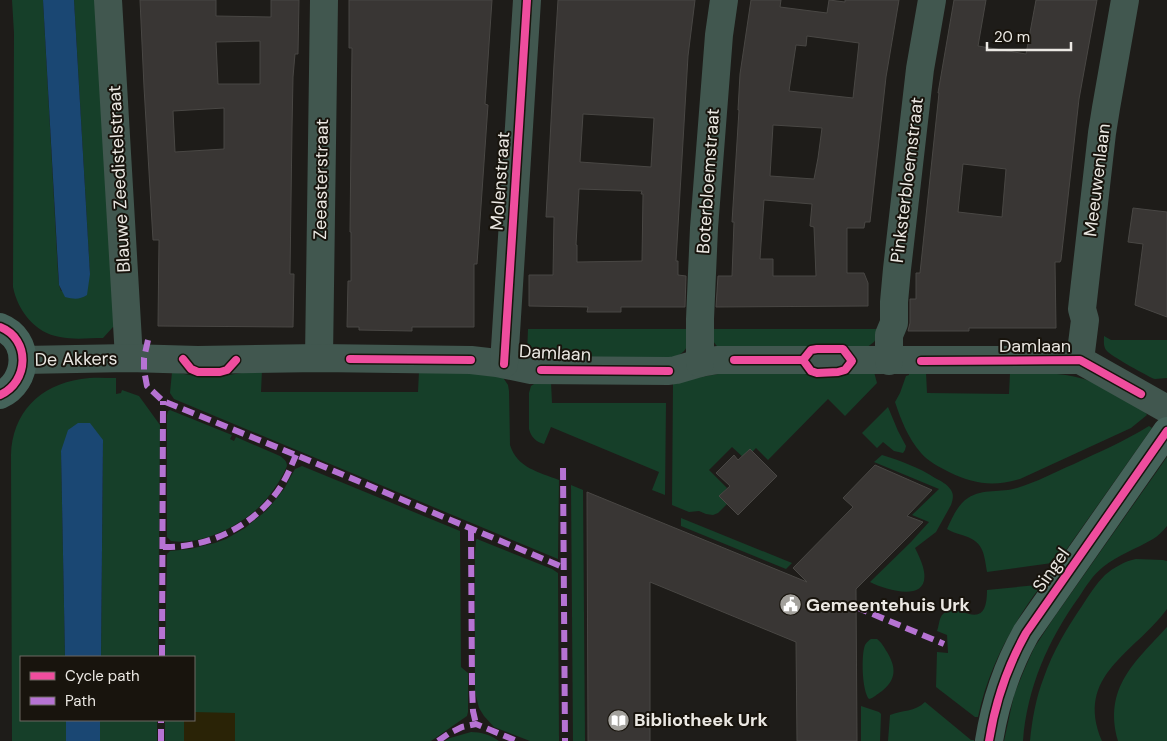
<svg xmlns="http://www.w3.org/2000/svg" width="1167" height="741" font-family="'DM Sans',sans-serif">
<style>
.green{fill:#163f29}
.sand{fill:#2a2306}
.water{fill:#1a4773}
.building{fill:#393634;stroke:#494744;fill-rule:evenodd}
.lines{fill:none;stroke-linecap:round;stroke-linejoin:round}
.street{stroke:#41574f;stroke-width:28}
.secondary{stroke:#45635a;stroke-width:28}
.quiet{stroke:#b673d3;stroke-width:6;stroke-dasharray:12 6;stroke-linecap:butt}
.cycleway-casing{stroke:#18140d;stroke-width:11}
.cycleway{stroke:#ef4d9e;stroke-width:8}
.labels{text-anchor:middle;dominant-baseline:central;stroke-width:4;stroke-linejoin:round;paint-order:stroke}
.street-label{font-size:18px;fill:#ebe8e3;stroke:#18140d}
.poi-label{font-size:18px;font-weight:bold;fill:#ebe8e3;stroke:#18140d;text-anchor:start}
</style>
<rect width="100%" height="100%" fill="#1e1c19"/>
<!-- green -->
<g class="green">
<path d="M12,0H43L58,273L59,285L61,291L90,274L74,0H97L115,328L113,327L103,338C89,338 74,340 60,337C35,333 18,311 13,287L14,33Z"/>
<path d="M528,329H690C688,345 689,351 673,358H532L527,355Z"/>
<path d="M711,329H878L877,337L874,342L866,348L856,349L840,345H815L798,349L718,347C712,342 712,336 711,329Z"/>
<path d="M1104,336L1111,340H1167V378C1163,378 1159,379 1155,379C1152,379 1108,354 1107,351C1103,347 1104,341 1104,336Z"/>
<path d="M262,370L261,392H418L419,371H478L502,376L508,385L509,391L510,445C517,468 539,472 559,480L558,559L174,399L170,393L172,372L196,376H221Z"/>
<polygon points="796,372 815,376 840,376 854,373 874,372 877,383 845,416 828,399 768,460 756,448 745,459 732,447 709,470 727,488 720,496 727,504 718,513 713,515 706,514 699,511 689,512 672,505 673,382 718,374"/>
<path d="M909,372H926L927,393L1009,394L1010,373C1040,373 1073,371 1101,386C1116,393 1130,403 1145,412L1147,415L1131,428L1020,479C993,487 974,484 949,472C939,467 928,461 921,453C908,438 901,420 895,402L900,393L906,376L909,375Z"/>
<path d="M116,378V394L121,393L122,390L139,396L160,425L158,657H101L103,440L61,451L65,657H21V720H66V741H12L11,455C12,413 40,385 81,379C92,377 105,378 116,378Z"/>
<path d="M537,382H551L552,403H666L665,495L652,490L659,472L551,427L544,444C536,442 531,437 529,429V393L531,386Z"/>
<polygon points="888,407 898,431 906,446 905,450 903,453 894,451 883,442 877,448 862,433"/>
<path d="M170,410L232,435L230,439L234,441L236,437L280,456C284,459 287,461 287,466C280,482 270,496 258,508C238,527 200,546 171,541L167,537V415L168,411Z"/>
<path d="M1149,426L1152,428L1057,563L1054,561L1052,563L987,572C984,552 983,541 962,535C956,533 952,532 947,529C952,518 958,504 968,498C983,488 1001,493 1017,488C1037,482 1055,472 1074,464C1099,452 1125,441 1149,426Z"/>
<path d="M882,455C901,461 918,467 935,478C941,481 947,484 951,490C954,495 953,499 951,505L936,532L915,548C918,554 921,560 923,567C933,604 888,591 870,582L911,542L929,522L912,515L939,489L874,462Z"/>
<path d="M1167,457V526C1163,531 1158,536 1153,539C1136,549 1118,555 1103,567C1093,575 1086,586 1079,597C1048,640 1027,688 1023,741H1004L1014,695L1025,668L1034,648L1053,619Z"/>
<polygon points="302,466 460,531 461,667 468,673 468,712 467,716 431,741 165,741 165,720 194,720 194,657 165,657 167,554 170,551 190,549 215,543 226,539 245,528 267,510 284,489 295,469"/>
<polygon points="571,485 583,490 585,741 573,741"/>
<polygon points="681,518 792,563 786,569 681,526"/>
<polygon points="477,539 552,569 558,573 559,741 530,741 494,727 484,716 479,708 475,692 475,553 476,540"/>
<path d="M1136,559L1163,560L1167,561V609C1135,653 1074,675 1102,741H1030C1032,720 1036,697 1044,677C1053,651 1067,628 1082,606C1089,595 1096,584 1105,575C1113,568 1125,561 1136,559Z"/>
<path d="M1037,585L1040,587C1011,626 988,669 978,717H975L936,687L937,652L948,653L947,635L937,631C939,626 939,619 942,615C956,598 987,638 987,590Z"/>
<path d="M1167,627V741H1118C1103,688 1135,662 1167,627Z"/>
<path d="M871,639H877C882,643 884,647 887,652C896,667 897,679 882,691C877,694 874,698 869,699C862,691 861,655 865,645C867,642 868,641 871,639Z"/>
<path d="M925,702L971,740H974V741H888L890,715C902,710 915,712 925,702Z"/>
<polygon points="861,706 879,712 881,714 880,741 861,741"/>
<rect x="100" y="720" width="57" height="21"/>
<path d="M471,732C481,732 491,735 499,741H445L450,738Z"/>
</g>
<!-- sand -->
<polygon class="sand" points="194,712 235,713 235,741 184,741 184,720 194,720"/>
<!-- water -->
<g class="water">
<path d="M43,0H74L90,274L87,295C79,300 74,299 65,297L59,285Z"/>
<polygon points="78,423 90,423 103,440 101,657 65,657 61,451 68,430"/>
<rect x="66" y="720" width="34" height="21"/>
</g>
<!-- building -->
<g class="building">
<path d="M140,0H216V16L271,17V0H299L298,54H295L293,77L292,129L290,274H294L293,327L158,326L159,240H153L144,87ZM260,41V84H218L216,42ZM224,108V149L175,152L173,111Z"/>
<polygon points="349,0 492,0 485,104 488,105 477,264 474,264 474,327 412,327 412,331 359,330 359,327 347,327 348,281 351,281 351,232 350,232 352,48 349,48"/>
<path d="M558,0H695L688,56L676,261H678V275L686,276L685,307H621V312H587L588,307L529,306V275H553L554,217H546L554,64ZM583,114L654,118L651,167L580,162ZM579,189L642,191L641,194H643L642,261L577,262V245H576Z"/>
<path d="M751,0H781L780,7L827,13L829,0L845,2V0H899L886,77L870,222H865L864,228H847V273H864L868,283V306L716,307L718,276H732L734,222H732L739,110H738L740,74ZM807,36L859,43L853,98L789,91L796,45L806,46ZM773,125L822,128L818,158L814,179L770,176ZM764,200L812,204L810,226L814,227L816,276H773V259H760Z"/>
<path d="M954,0H986L978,46L1026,54L1036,0H1097L1079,99L1061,260L1060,262H1055L1056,328H969V331H908L910,323V299H916V273H920L939,93H938ZM963,164L1006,169L1002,217L958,212Z"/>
<polygon points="1133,208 1167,212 1167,317 1135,305 1143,244 1128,242"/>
<polygon points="750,449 777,476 738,515 719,496 730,486 716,473 734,455 738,460"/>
<polygon points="875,465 932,490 907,516 923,522 856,589 857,741 797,741 796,642 650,582 650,741 588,741 587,492 807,582 793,568 853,507 843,498"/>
</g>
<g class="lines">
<!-- street -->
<g class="street">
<polyline points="108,0 129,358"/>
<polyline points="319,358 324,0"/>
<polyline points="23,360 129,358 198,360 319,358 471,360 497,363 531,370 669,371 676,370 700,363 717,360 1080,360 1167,409"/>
<polyline points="1080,360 1085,320 1082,309 1102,133 1106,108 1125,0"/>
<polyline points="889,361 889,335 894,323 894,302 897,269 920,69 932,0"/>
<polyline points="700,363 700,319 704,228 719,35 724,0"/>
<polyline points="504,364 527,0"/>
</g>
<!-- secondary -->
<g class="secondary">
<path d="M0,327C31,339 29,382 0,395"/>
<path d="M989,741C995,703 1007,667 1026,633L1167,431"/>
</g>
<!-- quiet -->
<g class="quiet">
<polyline points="148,340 144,358 144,370 147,386 163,401 296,455 565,568"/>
<polyline points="563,468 565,741"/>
<polyline points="471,529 472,688 473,711 476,724"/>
<path d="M163,547C205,548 248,529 274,496C284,484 290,469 296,455"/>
<polyline points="856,607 944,644"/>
<polyline points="162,657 163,401"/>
<polyline points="161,741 161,720"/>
<polyline points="438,741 448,734 462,727 476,724 517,741"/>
</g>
<defs>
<g id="cycleway">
<path d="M0,327C31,339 29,382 0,395"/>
<polygon points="817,349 843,349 852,361 845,370 838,372 817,373 811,371 803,360 811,350"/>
<polyline points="183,359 191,369 198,372 220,372 227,370 236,360"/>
<polyline points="350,359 471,360"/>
<polyline points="734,360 803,360"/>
<polyline points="921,361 1080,360 1141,394"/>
<polyline points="504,364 527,0"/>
<polyline points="541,370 669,371"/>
<path d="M989,741C995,703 1007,667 1026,633L1167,431"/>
</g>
</defs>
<!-- cycleway casing -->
<use href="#cycleway" class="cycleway-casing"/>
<!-- cycleway -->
<use href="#cycleway" class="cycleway"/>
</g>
<!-- icons -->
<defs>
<symbol id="civic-disc" viewBox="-11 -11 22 22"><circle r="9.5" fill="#a3a19c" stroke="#18140d"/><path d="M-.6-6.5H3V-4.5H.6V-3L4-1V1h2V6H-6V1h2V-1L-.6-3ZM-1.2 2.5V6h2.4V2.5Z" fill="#fff"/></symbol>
<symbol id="library-disc" viewBox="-11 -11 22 22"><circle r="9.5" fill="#a3a19c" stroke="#18140d"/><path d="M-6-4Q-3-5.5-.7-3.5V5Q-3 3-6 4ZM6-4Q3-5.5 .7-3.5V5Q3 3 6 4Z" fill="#fff"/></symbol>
</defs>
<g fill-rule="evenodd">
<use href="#civic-disc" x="778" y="592" width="25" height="25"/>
<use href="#library-disc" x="606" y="708" width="25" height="25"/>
</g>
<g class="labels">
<!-- street labels -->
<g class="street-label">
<text transform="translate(119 179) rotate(-93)">Blauwe Zeedistelstraat</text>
<text transform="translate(321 179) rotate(-89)">Zeeasterstraat</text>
<text transform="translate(907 180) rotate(-83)">Pinksterbloemstraat</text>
<text transform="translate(1097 180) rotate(-83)">Meeuwenlaan</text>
<text transform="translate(500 181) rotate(-86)">Molenstraat</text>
<text transform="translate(708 181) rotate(-86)">Boterbloemstraat</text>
<text x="1035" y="346">Damlaan</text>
<text transform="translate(555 353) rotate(3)">Damlaan</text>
<text transform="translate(76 359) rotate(-1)">De Akkers</text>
<text transform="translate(1051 570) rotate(-55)">Singel</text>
</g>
<!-- poi labels -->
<g class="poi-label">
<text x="806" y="605">Gemeentehuis Urk</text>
<text x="634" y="720">Bibliotheek Urk</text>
</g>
</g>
<!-- legend -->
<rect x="20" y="656" width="175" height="65" fill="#18140d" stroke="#6c6963"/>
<rect x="30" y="672" width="25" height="8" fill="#ef4d9e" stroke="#6c6963"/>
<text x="65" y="681" font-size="15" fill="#ebe8e3">Cycle path</text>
<rect x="30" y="697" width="25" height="8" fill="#b673d3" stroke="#6c6963"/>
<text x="65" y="706" font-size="15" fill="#ebe8e3">Path</text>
<!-- scale -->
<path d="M987 42v8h84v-8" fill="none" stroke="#ebe8e3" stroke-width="2.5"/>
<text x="994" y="42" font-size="15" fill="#ebe8e3" stroke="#18140d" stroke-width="4" paint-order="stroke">20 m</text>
</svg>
